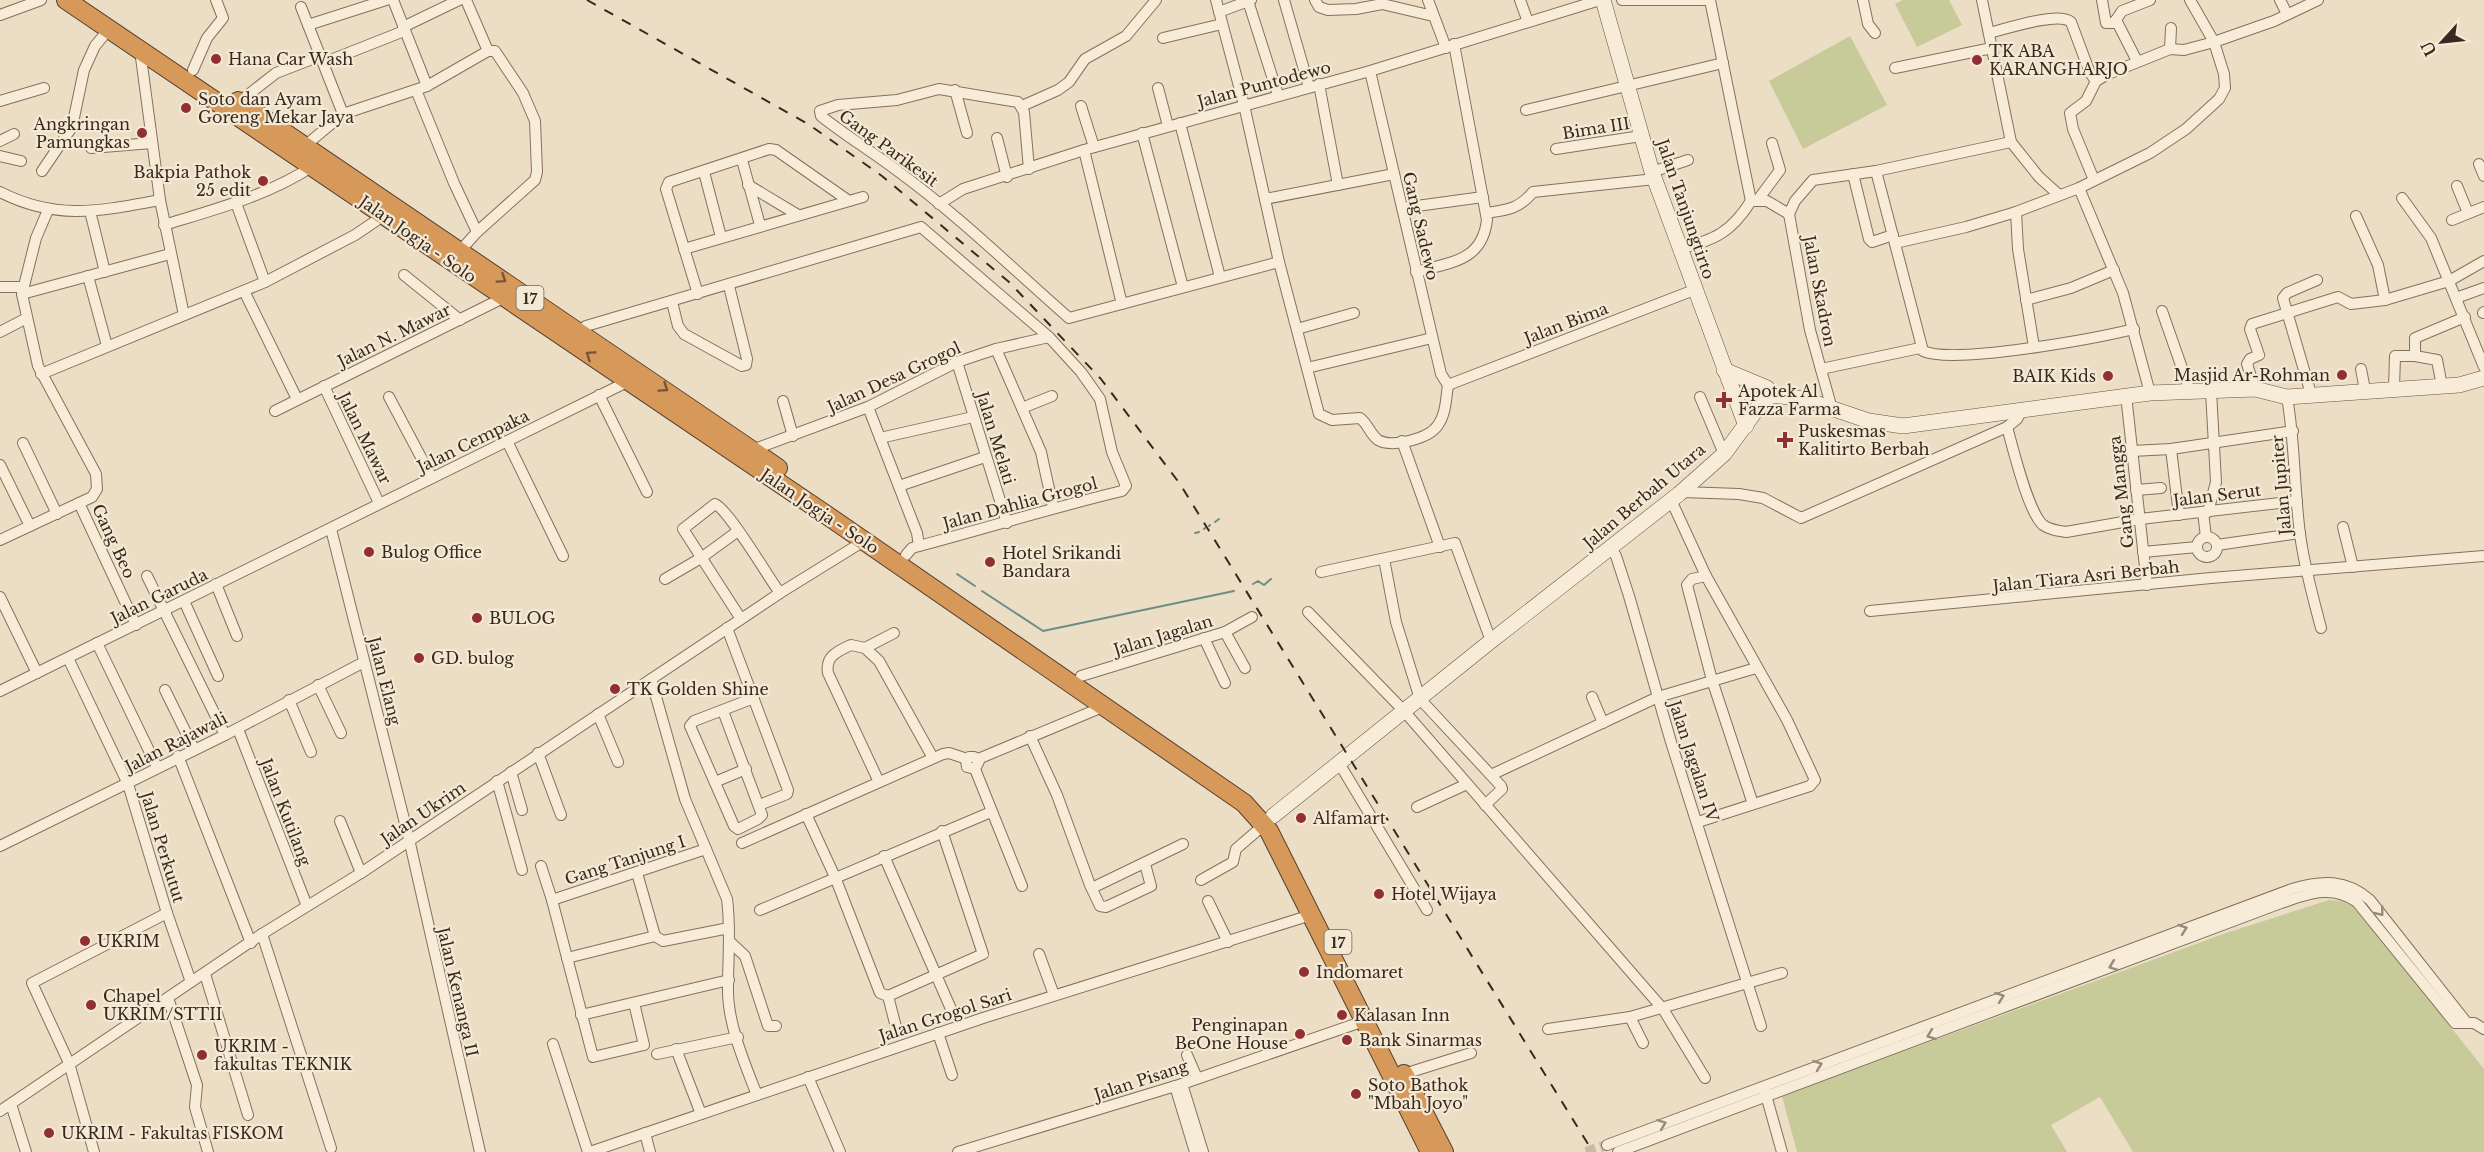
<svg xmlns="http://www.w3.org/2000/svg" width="2484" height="1152" font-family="'Libre Baskerville',serif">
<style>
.green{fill:#c7ca99}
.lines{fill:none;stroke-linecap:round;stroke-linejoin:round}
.stream{stroke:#6d8d84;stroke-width:2}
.street-tunnel{stroke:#c8baa4;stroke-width:10;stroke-dasharray:10 5;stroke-linecap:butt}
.street-casing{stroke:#86705c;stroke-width:12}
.secondary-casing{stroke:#68513f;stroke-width:16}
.highway-casing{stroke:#543f30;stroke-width:20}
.street{stroke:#f7ecd8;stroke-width:10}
.secondary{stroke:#f7ecd8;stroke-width:15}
.highway{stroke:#d7995a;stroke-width:18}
.rail{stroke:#37291f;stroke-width:2;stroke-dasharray:10 10;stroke-linecap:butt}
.oneway{stroke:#775637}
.oneway2{stroke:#978a7c}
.poi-dot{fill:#922f35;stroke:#f4e9d4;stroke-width:2}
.labels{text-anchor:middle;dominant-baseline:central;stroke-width:4.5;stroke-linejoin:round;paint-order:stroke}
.shield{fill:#f4e9d4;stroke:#706355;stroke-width:1.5}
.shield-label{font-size:15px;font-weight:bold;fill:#37291f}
.poi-label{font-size:16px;fill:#37291f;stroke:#f4e9d4;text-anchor:start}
.street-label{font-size:16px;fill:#37291f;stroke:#f4e9d4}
</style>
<rect width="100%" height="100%" fill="#ecdec5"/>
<!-- green -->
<g class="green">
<polygon points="1903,0 1949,0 1962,25 1917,47 1895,4"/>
<polygon points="1850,36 1887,105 1803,149 1769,81"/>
<polygon points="2329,900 2342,901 2357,909 2484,1069 2484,1152 2133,1152 2100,1097 2051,1125 2067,1152 1797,1152 1782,1096 2226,933"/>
</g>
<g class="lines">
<!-- stream -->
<g class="stream">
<polyline points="1215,522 1219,519"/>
<polyline points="1209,526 1210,525"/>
<polyline points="1204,529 1205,528"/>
<polyline points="1195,533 1199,532"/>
<polyline points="957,574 975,586"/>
<polyline points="1253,584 1258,581 1264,585 1271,579"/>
<polyline points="982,591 1043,631 1234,591"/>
</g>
<!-- street-tunnel -->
<polyline class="street-tunnel" points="1586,1152 1607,1145"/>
<defs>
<g id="street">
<polyline points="393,0 427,86"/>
<polyline points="466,0 488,51"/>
<path d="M1216,0L1244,105L1279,262L1319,414L1332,420L1360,418C1368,424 1370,434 1378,440C1392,448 1429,439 1438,425C1446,414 1446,398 1448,385"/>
<polyline points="1284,0 1309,87"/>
<polyline points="1315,0 1319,7 1328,10 1356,9 1382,4 1433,16"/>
<polyline points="1428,0 1446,48"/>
<polyline points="1520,0 1528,22"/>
<polyline points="1622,0 1710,0"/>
<polyline points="1710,0 1751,201"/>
<polyline points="1863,0 1868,24 1875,33"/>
<polyline points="1982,0 2011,142 2039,177 2058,194"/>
<polyline points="2102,0 2106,23 2113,23 2116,20"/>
<polyline points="2280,0 2287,14"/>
<polyline points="1248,1 1278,95"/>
<polyline points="301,7 343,114"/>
<polyline points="1219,12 1251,0"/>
<polyline points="0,15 41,0"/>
<polyline points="308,25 386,0"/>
<polyline points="403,27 459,0"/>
<path d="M1989,33C2006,29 2058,11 2071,22L2090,73L2096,81"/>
<polyline points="1163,38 1222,24"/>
<polyline points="2170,49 2171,28"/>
<polyline points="140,50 160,200 184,315"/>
<polyline points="2137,61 2116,20 2122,11 2150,0"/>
<polyline points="323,63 404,31"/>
<polyline points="1895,68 1992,48"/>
<polyline points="193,70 207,38 223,18 216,0"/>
<polyline points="1370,71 1441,374 1448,385"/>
<polyline points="1319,84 1338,185"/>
<polyline points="1158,88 1168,126"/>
<polyline points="416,90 454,183 477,232"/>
<polyline points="955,90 967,133"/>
<polyline points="0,101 44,88"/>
<polyline points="239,102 276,73 320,56"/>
<polyline points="1022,106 1058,90 1069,82 1085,59 1126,36 1156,0"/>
<polyline points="1081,106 1094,147"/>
<polyline points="1526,110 1723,63"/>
<polyline points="1180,123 1220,277"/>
<polyline points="1142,133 1183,287"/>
<polyline points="997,138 1007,177"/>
<polyline points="0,141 14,134"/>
<polyline points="306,145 343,114 427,86 488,51 495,51 523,93 535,121 537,172 535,180 477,232 460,251"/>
<polyline points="91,148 152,143"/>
<polyline points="1556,149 1641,136"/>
<polyline points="1084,150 1122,304"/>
<polyline points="0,156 21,161"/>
<polyline points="742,160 760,225"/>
<polyline points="2479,164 2484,176"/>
<path d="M1029,169L1024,112L1018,102L939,89L897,100L838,105L820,111L821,116C846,136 873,152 899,172C959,216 1013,269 1069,318L1279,262"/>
<polyline points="42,171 72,127 84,70 95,46 109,29"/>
<path d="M1876,171L1923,351C1954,365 2097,338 2134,329"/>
<polyline points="704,172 721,237"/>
<polyline points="1652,172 1688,160"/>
<polyline points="1853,174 1869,239 1872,242 1893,235"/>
<polyline points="2094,180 2073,129 2070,113 2086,101 2096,81 2108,74 2170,49 2184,50 2214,42 2190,0"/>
<polyline points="748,185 798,215"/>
<polyline points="2457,186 2468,213"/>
<polyline points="2079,188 2123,293 2150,393"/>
<path d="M0,192C57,221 100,211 160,200"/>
<polyline points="2402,198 2431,238 2484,367"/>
<polyline points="1265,199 1394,174"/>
<polyline points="1757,201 1780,170 1772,143"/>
<polyline points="236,203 265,282"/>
<polyline points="939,204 963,189 1084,150 1370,71 1600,0"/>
<polyline points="1402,208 1483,197"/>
<polyline points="90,211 105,272"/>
<polyline points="2016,212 2018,249 2034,347"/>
<path d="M1486,213C1507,210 1519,209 1533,192L1655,179"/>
<polyline points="1789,214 1810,330 1832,409"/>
<polyline points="2356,216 2378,265 2385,300"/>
<polyline points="2452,220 2484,207"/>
<path d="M164,225C216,209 267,196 313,166"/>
<polyline points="1895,243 1966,227 2016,212 2079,188 2150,153 2186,129 2219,99 2225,88 2224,74 2214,42 2274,21 2318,0"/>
<polyline points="684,249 863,197"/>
<path d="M1679,249C1714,240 1731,233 1751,201H1767L1789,214L1795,201L1813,180L1876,171L2011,142"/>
<path d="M1416,272C1450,262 1482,262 1487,220L1454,44"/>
<polyline points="404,275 460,320"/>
<polyline points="88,276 107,346"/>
<polyline points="0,287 23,287"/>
<polyline points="244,291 297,399"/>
<polyline points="22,294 170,254"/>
<polyline points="698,294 666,189 669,182 769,149 776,150 849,201"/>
<polyline points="2456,298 2484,288"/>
<polyline points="2026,300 2071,288 2114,270"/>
<polyline points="672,302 678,326 684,334 742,366 746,365 747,359 729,286"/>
<polyline points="2162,311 2190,391"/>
<polyline points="2483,313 2484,312"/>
<polyline points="1297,329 1354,313"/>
<path d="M579,331L586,326L921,227L1049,337L1081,372L1100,399L1112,452L1126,486L1122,491C1054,507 987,528 919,546"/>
<polyline points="0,332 27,318"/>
<polyline points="996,349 1041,452 1053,507"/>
<polyline points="2415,356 2437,360 2442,386"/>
<polyline points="957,362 1007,523"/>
<polyline points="1307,368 1432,338"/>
<polyline points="1821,369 1920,348"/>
<polyline points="2361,369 2365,390"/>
<polyline points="41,374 265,282 355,235 386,214"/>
<polyline points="1448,385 1694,290"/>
<polyline points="324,386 379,503"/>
<polyline points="2394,388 2395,356 2415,356 2415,338 2465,317"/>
<polyline points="2255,389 2247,364 2250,359 2259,355 2250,329 2252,324 2338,297 2351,304 2385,300 2449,281 2484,261"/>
<polyline points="2311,394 2283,298 2287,293 2317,280"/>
<polyline points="599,395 647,492"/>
<polyline points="2126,395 2147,585"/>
<polyline points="389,397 432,478"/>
<polyline points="1700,397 1724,454"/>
<path d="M2287,397C2295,442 2294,488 2300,534C2304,566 2313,597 2321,628"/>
<polyline points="783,401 793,436"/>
<polyline points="868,407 917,533 919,546 912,548 906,555"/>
<polyline points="1022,408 1052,396"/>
<polyline points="275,411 503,298"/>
<path d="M2007,427C2013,448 2028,512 2043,525C2050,530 2058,531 2066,532L2140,519L2297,501"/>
<polyline points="880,438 973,417"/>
<polyline points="507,441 563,556"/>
<polyline points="1402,441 1440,547"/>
<polyline points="23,443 57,514"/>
<polyline points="2171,449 2179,515"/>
<polyline points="752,450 868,407 957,362 996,349 1049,337"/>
<polyline points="2132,451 2171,449 2293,431"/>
<polyline points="0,465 30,526"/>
<polyline points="899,486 985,457"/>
<polyline points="2136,490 2161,488"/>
<polyline points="1682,492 1739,494 1763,498 1801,518 2007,427 2017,419 2022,410"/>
<polyline points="1671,500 1706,576 1787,720 1815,780 1810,786 1698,822"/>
<polyline points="79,503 136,625"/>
<polyline points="2203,512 2206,537"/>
<polyline points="2208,512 2216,482 2211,391"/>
<polyline points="2343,527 2353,567"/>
<polyline points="331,529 409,839 480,1152"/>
<circle cx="2207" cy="547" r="10"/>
<polyline points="0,540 92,497 97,489 96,474 38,366 22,294 36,238 48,210"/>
<polyline points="2217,545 2300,533"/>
<polyline points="1611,549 1616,556 1629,596 1671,742 1761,1026"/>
<polyline points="2143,552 2197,547"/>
<polyline points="1384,559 1396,622 1420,699 1501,786 1502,789 1485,805"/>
<polyline points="1321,572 1455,543 1491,641"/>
<polyline points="147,576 225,735"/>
<polyline points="1706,576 1692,579 1687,585 1712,680 1753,804"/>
<polyline points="665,579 701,558 738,531"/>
<polyline points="216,584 237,636"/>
<polyline points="0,597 37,673"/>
<polyline points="184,601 218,676"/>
<polyline points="1870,611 2211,578 2484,556"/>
<polyline points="1308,612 1404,711 1663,1009 1705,1078"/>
<path d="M741,619L683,529L715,504C729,510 768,577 780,593"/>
<polyline points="727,628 788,790 787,794 759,805"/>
<polyline points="1225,632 1245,668"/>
<polyline points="1204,638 1225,683"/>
<polyline points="97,643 157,767"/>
<polyline points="865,648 894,633"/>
<polyline points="68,658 128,784 167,913 191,982"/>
<polyline points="1081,676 1225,632 1252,617"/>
<path d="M651,679L685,799L727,899C731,928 728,957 728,987C727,1022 744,1062 757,1095"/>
<polyline points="318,685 341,733"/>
<polyline points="165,690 194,749"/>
<polyline points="0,691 629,381"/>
<polyline points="1592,697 1603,723"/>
<polyline points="289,700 311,752"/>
<polyline points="723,711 762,815 758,819 738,829 734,826 690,726 694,721 754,698"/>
<polyline points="598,714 618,762"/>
<polyline points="238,729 307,906"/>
<polyline points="1030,736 1057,795 1090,885 1100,906 1106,907 1151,886 1145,864"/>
<polyline points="538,753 561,815"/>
<polyline points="178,756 251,943"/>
<polyline points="978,759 1105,706"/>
<polyline points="1339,763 1427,910"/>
<polyline points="975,769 967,767 966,760 969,757 974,757 979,761 975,769 1022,886"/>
<polyline points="511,772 522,810"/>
<polyline points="1493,774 1658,697 1756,668"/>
<polyline points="497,781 522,870"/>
<polyline points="715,782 746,769"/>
<path d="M879,782L828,673C825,656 838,651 851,645L865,648L879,661L933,758"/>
<polyline points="1417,807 1467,784"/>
<polyline points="806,814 835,877 880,993 888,996 983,954 942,831"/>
<polyline points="340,821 361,873"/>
<polyline points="742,843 943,754 949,753 967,759"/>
<polyline points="0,846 225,735 364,662"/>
<polyline points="884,856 951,1009"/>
<polyline points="541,866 552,900 593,1057 644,1045 634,1003"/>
<polyline points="1201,880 1233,862 1236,849 1265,824"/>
<polyline points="1092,888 1183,844"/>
<polyline points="552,900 706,849"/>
<polyline points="1208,901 1228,942"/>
<polyline points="760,910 991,812"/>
<polyline points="262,934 331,1148"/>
<polyline points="655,936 663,941 729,928"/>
<polyline points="729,941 745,956 768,1026 776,1026"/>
<polyline points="1039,954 1054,995"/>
<polyline points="567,958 655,936 637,873"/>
<polyline points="205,974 248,1115"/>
<polyline points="888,996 897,1031"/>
<polyline points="168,998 197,1085 195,1107 208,1152"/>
<polyline points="581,1015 729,980"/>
<polyline points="1630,1017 1643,1043"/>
<polyline points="1548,1029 1630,1017 1782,973"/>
<polyline points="938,1033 952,1075"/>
<polyline points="553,1044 588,1152"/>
<polyline points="676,1049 701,1114"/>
<polyline points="657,1054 738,1037"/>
<polyline points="1187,1055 1197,1078"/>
<polyline points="1404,1074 1471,1053"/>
<polyline points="808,1077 840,1152"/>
<polyline points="1182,1084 1203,1152"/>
<polyline points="1175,1086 1195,1152"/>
<polyline points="1764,1088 1782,1152"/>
<polyline points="11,1104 26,1152"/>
<polyline points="0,1111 262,934 361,873 780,593 864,541"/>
<polyline points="645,1133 650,1152"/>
<path d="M1607,1145L2292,889C2322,880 2346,879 2370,900L2467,1023"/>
<polyline points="94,1152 69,1063 32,983 167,913"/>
<polyline points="590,1152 983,1018 1311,915"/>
<polyline points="958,1152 1182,1084 1364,1021"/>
<path d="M1618,1152L2281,903C2308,894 2331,884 2357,902L2455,1023H2474L2484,1029"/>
</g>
<g id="secondary">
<polyline points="1603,0 1652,172 1746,426"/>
<polyline points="1724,370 1767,388 1772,395"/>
<polyline points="1273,816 1491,641 1679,494 1724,454 1763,401 1772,395 1804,399 1869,421 1903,426 2150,393 2255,389 2287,397 2459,385 2484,378"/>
</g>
<g id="highway">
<polyline points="66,0 828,516 1244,803 1269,831 1430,1152"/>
<polyline points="238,101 778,468"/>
<polyline points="1404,1074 1444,1152"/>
</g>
</defs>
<!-- street casing -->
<use href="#street" class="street-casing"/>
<!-- secondary casing -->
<use href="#secondary" class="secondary-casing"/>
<!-- highway casing -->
<use href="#highway" class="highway-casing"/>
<!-- street -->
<use href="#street" class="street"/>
<!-- secondary -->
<use href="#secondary" class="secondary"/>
<!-- highway -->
<use href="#highway" class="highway"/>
<!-- rail -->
<polyline class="rail" points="587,0 808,124 882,176 1009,282 1101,379 1180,484 1593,1152"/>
</g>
<!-- one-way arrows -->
<defs><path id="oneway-chevron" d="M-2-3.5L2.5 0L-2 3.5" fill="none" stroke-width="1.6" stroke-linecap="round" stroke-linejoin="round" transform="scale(1.5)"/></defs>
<g class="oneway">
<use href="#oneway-chevron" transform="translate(502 279) rotate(34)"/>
<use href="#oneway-chevron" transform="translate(590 355) rotate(-146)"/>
<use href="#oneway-chevron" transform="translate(664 388) rotate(34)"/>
</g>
<g class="oneway2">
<use href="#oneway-chevron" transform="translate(2380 912) rotate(51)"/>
<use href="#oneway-chevron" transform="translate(2183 929) rotate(-20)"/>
<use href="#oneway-chevron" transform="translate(2113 966) rotate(159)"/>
<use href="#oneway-chevron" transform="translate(2000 997) rotate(-20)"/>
<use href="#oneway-chevron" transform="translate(1931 1035) rotate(160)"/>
<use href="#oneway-chevron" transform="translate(1818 1065) rotate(-20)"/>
<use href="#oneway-chevron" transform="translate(1662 1124) rotate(-21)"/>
</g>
<!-- markers -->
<g class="poi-dot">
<circle cx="216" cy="59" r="6"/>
<circle cx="1977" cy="60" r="6"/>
<circle cx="186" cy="108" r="6"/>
<circle cx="142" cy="133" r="6"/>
<circle cx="263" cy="181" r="6"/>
<circle cx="2342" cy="375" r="6"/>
<circle cx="2108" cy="376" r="6"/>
<path d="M1721 391h6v6h6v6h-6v6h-6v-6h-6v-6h6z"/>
<path d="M1782 431h6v6h6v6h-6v6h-6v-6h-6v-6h6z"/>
<circle cx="369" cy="552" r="6"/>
<circle cx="990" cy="562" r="6"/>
<circle cx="477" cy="618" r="6"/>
<circle cx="419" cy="658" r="6"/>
<circle cx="615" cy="689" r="6"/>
<circle cx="1301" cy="818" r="6"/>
<circle cx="1379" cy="894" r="6"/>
<circle cx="85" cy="941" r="6"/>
<circle cx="1304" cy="972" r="6"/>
<circle cx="91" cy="1005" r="6"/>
<circle cx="1342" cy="1015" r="6"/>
<circle cx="1300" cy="1034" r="6"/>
<circle cx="1347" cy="1040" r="6"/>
<circle cx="202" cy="1055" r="6"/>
<circle cx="1356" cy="1094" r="6"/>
<circle cx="49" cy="1133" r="6"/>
</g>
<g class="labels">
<!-- shield labels -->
<g class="shield">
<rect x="516.5" y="286" width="27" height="24" rx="4.5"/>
<rect x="1324.5" y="930" width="27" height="24" rx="4.5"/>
</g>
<g class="shield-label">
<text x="530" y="298">17</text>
<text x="1338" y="942">17</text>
</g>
<!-- poi labels -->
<g class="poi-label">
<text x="1989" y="51">TK ABA<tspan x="1989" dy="18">KARANGHARJO</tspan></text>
<text x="228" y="59">Hana Car Wash</text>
<text x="198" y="99">Soto dan Ayam<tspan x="198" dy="18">Goreng Mekar Jaya</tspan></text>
<text x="130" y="124" text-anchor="end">Angkringan<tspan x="130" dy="18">Pamungkas</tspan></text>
<text x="251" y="172" text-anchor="end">Bakpia Pathok<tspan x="251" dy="18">25 edit</tspan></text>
<text x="2330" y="375" text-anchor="end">Masjid Ar-Rohman</text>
<text x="2096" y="376" text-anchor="end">BAIK Kids</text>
<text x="1738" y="391">Apotek Al<tspan x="1738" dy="18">Fazza Farma</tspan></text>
<text x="1798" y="431">Puskesmas<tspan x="1798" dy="18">Kalitirto Berbah</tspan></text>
<text x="381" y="552">Bulog Office</text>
<text x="1002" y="553">Hotel Srikandi<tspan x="1002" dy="18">Bandara</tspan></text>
<text x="489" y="618">BULOG</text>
<text x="431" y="658">GD. bulog</text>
<text x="627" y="689">TK Golden Shine</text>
<text x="1313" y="818">Alfamart</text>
<text x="1391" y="894">Hotel Wijaya</text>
<text x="97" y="941">UKRIM</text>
<text x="1316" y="972">Indomaret</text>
<text x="103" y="996">Chapel<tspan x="103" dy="18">UKRIM/STTII</tspan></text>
<text x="1354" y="1015">Kalasan Inn</text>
<text x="1288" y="1025" text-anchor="end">Penginapan<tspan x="1288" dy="18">BeOne House</tspan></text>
<text x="1359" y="1040">Bank Sinarmas</text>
<text x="214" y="1046">UKRIM -<tspan x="214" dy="18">fakultas TEKNIK</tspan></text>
<text x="1368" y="1085">Soto Bathok<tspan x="1368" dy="18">"Mbah Joyo"</tspan></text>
<text x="61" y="1133">UKRIM - Fakultas FISKOM</text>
</g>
<!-- street labels -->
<g class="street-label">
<text transform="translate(1264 84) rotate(-15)">Jalan Puntodewo</text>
<text transform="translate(1596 128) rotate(-9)">Bima III</text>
<text transform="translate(889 148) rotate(36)">Gang Parikesit</text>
<text transform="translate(1686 209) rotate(71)">Jalan Tanjungtirto</text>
<text transform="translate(1421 226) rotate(77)">Gang Sadewo</text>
<text transform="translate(418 239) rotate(35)">Jalan Jogja - Solo</text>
<text transform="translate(1820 291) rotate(79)">Jalan Skadron</text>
<text transform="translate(1566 323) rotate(-21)">Jalan Bima</text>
<text transform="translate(394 335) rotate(-26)">Jalan N. Mawar</text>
<text transform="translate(894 377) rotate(-25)">Jalan Desa Grogol</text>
<text transform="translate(365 438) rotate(64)">Jalan Mawar</text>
<text transform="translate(996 438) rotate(73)">Jalan Melati</text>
<text transform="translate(473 441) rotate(-26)">Jalan Cempaka</text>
<text transform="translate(2281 485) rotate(-95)">Jalan Jupiter</text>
<text transform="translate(2121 492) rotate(-97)">Gang Mangga</text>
<text transform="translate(2217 495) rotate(-7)">Jalan Serut</text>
<text transform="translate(1644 496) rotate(-40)">Jalan Berbah Utara</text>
<text transform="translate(1020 503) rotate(-15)">Jalan Dahlia Grogol</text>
<text transform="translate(820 511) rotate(34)">Jalan Jogja - Solo</text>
<text transform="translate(114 541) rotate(65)">Gang Beo</text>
<text transform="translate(2086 576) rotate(-6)">Jalan Tiara Asri Berbah</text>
<text transform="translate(159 596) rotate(-26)">Jalan Garuda</text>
<text transform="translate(1163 635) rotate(-17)">Jalan Jagalan</text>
<text transform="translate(385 681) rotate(76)">Jalan Elang</text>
<text transform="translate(176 742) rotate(-27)">Jalan Rajawali</text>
<text transform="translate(1694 761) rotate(72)">Jalan Jagalan IV</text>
<text transform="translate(286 812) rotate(69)">Jalan Kutilang</text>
<text transform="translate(423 813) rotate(-34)">Jalan Ukrim</text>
<text transform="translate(163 847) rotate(73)">Jalan Perkutut</text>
<text transform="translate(625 860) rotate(-18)">Gang Tanjung I</text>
<text transform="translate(458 992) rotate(77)">Jalan Kenanga II</text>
<text transform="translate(945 1015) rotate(-18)">Jalan Grogol Sari</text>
<text transform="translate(1141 1080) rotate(-18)">Jalan Pisang</text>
</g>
</g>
<!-- north arrow -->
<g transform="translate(2442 42) rotate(243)" stroke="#f4e9d4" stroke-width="4.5" paint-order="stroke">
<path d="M0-4.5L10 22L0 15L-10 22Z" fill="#37291f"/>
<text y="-9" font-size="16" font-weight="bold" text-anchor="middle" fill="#37291f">U</text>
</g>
</svg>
